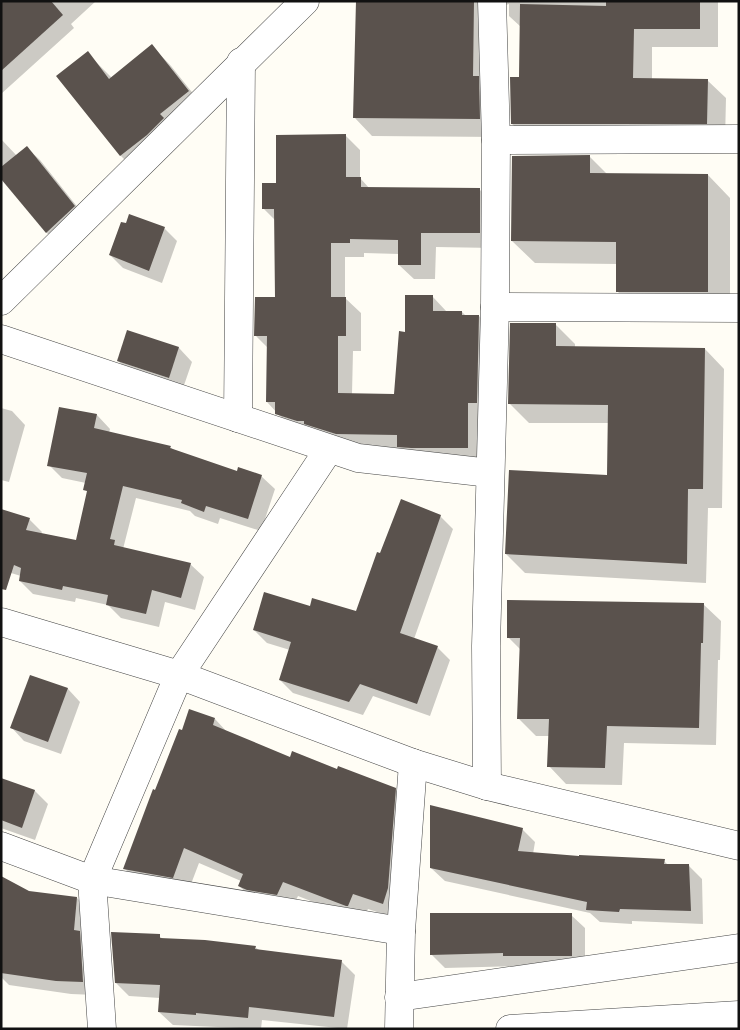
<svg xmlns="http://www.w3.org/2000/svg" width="740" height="1030" font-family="'Libre Baskerville',serif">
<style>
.shadow{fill:#0003}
.building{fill:#5a524d}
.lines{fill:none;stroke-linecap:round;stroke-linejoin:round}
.minor-casing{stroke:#444;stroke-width:29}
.minor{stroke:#fff;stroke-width:28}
</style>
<rect width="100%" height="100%" fill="#fffdf5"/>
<!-- shadow -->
<g class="shadow">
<polygon points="3,1 96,1 71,24 74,28 1,94 1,5"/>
<polygon points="357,1 718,1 718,47 652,47 652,80 707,80 726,98 725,141 531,142 512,124 520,78 521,27 509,16 509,4 503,6 498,137 372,136 354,117"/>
<polygon points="152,46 171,66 207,111 140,175 121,156 58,76 87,53 112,78"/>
<polygon points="346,136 360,150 360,178 370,189 480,190 494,204 494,248 436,247 435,279 414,279 399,265 399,254 364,253 364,257 345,257 345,298 361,313 361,351 353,351 352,394 395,395 406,333 432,296 447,312 462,312 466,316 479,316 493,331 482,462 352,449 291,428 267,402 268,348 256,336 276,299 276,221 263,208 277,184"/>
<polygon points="1,139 17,156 27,148 40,160 87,219 59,245 46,232 1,177"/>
<polygon points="589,156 608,175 708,175 730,198 730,314 640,314 617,291 617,264 535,263 512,241"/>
<polygon points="164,228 177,241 162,283 123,268 110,255"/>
<polygon points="555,324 575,344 575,348 705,349 724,369 722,508 708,508 706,583 525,573 506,554 608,476 609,423 529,423 509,403"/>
<polygon points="128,331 179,348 192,362 182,391 132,374 118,361"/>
<polygon points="1,408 12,411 25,425 9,482 1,480"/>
<polygon points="60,408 97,415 110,429 109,433 170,447 174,450 237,472 261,476 275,489 261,531 220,518 218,524 195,516 190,511 136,498 123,549 190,564 204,577 195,610 165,602 159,627 121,618 108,605 76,598 75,602 33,594 20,581 21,576 1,570 29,519 42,532 41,534 77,542 88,492 85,489 86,483 62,478 49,465"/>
<polygon points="440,516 453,529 414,639 437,647 450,660 430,716 373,696 363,715 293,693 280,680 290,650 267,643 254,630 310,607 357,613 381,554"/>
<polygon points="703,604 721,621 720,660 718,660 716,745 624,743 622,785 566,784 549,766 550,736 536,736 518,718 521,650 508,637"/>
<polygon points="31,676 68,689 80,702 61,754 24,741 12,728"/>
<polygon points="215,719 228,733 290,759 338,771 395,789 410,805 398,919 368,909 362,921 298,896 292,909 255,901 239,886 241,881 199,863 188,892 140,884 125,869 156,791"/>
<polygon points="1,779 35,791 48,804 35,840 1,828"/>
<polygon points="522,829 535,842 533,854 664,861 668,865 689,866 702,879 703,924 632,921 632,924 600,922 590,913 445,881 431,868"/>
<polygon points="29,892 77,898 90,912 96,995 71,994 9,985 1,977 1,959"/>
<polygon points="571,915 585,928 585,969 518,970 515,966 445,968 431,954"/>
<polygon points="159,936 163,939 255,947 259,950 341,961 355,975 347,1029 262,1020 261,1029 173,1025 159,1012 160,998 129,996 116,983"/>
</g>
<!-- building -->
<g class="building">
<polygon points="1,1 51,1 63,15 1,71"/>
<polygon points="356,1 474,1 473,76 479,76 480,119 353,118"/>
<polygon points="606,1 700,1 700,29 634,29 633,78 708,79 707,124 511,124 510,77 519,77 520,4 606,6"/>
<polygon points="152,44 189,91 160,114 164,118 147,135 120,156 56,76 88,51 109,79"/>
<polygon points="346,134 346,177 361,177 361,187 480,188 480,233 421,233 421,265 398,265 398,240 350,239 350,243 331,243 331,297 346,297 346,336 338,336 338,393 394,394 399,331 405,332 405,295 433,295 433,311 462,311 462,315 479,315 477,403 468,403 468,448 411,448 397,447 397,435 336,434 304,424 304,421 297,421 275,414 275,402 266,402 267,336 254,336 255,297 275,297 274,209 262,209 262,183 276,183 276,135"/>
<polygon points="27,146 75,206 46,233 1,179 1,167"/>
<polygon points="590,155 590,173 708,174 708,292 616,292 616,242 511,241 512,156"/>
<polygon points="129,214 165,227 149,271 109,255 121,222 126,223"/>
<polygon points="510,323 556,323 556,346 705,348 703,489 688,489 687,564 505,554 509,470 607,475 608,405 508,404"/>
<polygon points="127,330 179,347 169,378 117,361"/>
<polygon points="59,407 97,414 94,428 171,446 170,448 237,471 238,467 262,475 248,519 206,506 204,512 181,503 182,500 123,486 110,539 115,540 114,545 191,563 181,598 152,590 146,614 106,605 108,595 63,586 62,590 19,581 21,568 14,565 6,590 1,589 1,509 30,518 26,530 76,540 87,491 83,490 87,473 47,466"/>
<polygon points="401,499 441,515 400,633 438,646 417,704 360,684 349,702 279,680 291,642 253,630 264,592 310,606 312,598 356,611 377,552 380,553"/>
<polygon points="507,600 704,603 703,643 701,643 699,728 607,726 605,768 547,767 549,719 517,719 520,638 507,638"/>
<polygon points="30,675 68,688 48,742 10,728"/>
<polygon points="189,709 215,718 213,725 290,757 292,751 337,769 338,766 396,788 388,888 383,904 353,894 348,906 346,906 283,882 277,895 247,890 238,886 243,874 184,848 173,878 123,869 153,789 155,790 179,729 182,730"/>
<polygon points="1,778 35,790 22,828 1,820"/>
<polygon points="430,805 523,828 518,851 579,856 579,855 665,859 664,864 689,864 691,911 620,909 619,912 586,910 587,902 430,868"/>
<polygon points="1,876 29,891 77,897 74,930 80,931 83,982 56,981 1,973"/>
<polygon points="430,913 572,913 572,956 503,956 503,953 430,955"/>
<polygon points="111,932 160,934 160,938 205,940 256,946 255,949 342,960 334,1017 249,1007 248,1018 196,1013 196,1015 158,1012 160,985 115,983"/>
</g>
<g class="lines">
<defs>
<g id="minor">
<polyline points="496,140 739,139"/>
<polyline points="1,301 305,1"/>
<polyline points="495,307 739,308"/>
<polyline points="1,339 358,458 490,473"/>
<polyline points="238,418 241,62"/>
<polyline points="1,622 179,675 413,763 487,786 739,846"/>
<polyline points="487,786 486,646 495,307 496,140 492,1"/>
<polyline points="1,846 92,880 401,931"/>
<polyline points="399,997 739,948"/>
<polyline points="102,1029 92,880 179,675 329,449"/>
<polyline points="399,1029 401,931 413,763"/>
<polyline points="510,1029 739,1015"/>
</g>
</defs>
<!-- minor casing -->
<use href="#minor" class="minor-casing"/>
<!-- minor -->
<use href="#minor" class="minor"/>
</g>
<!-- border -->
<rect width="740" height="1030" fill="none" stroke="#111111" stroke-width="5"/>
</svg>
